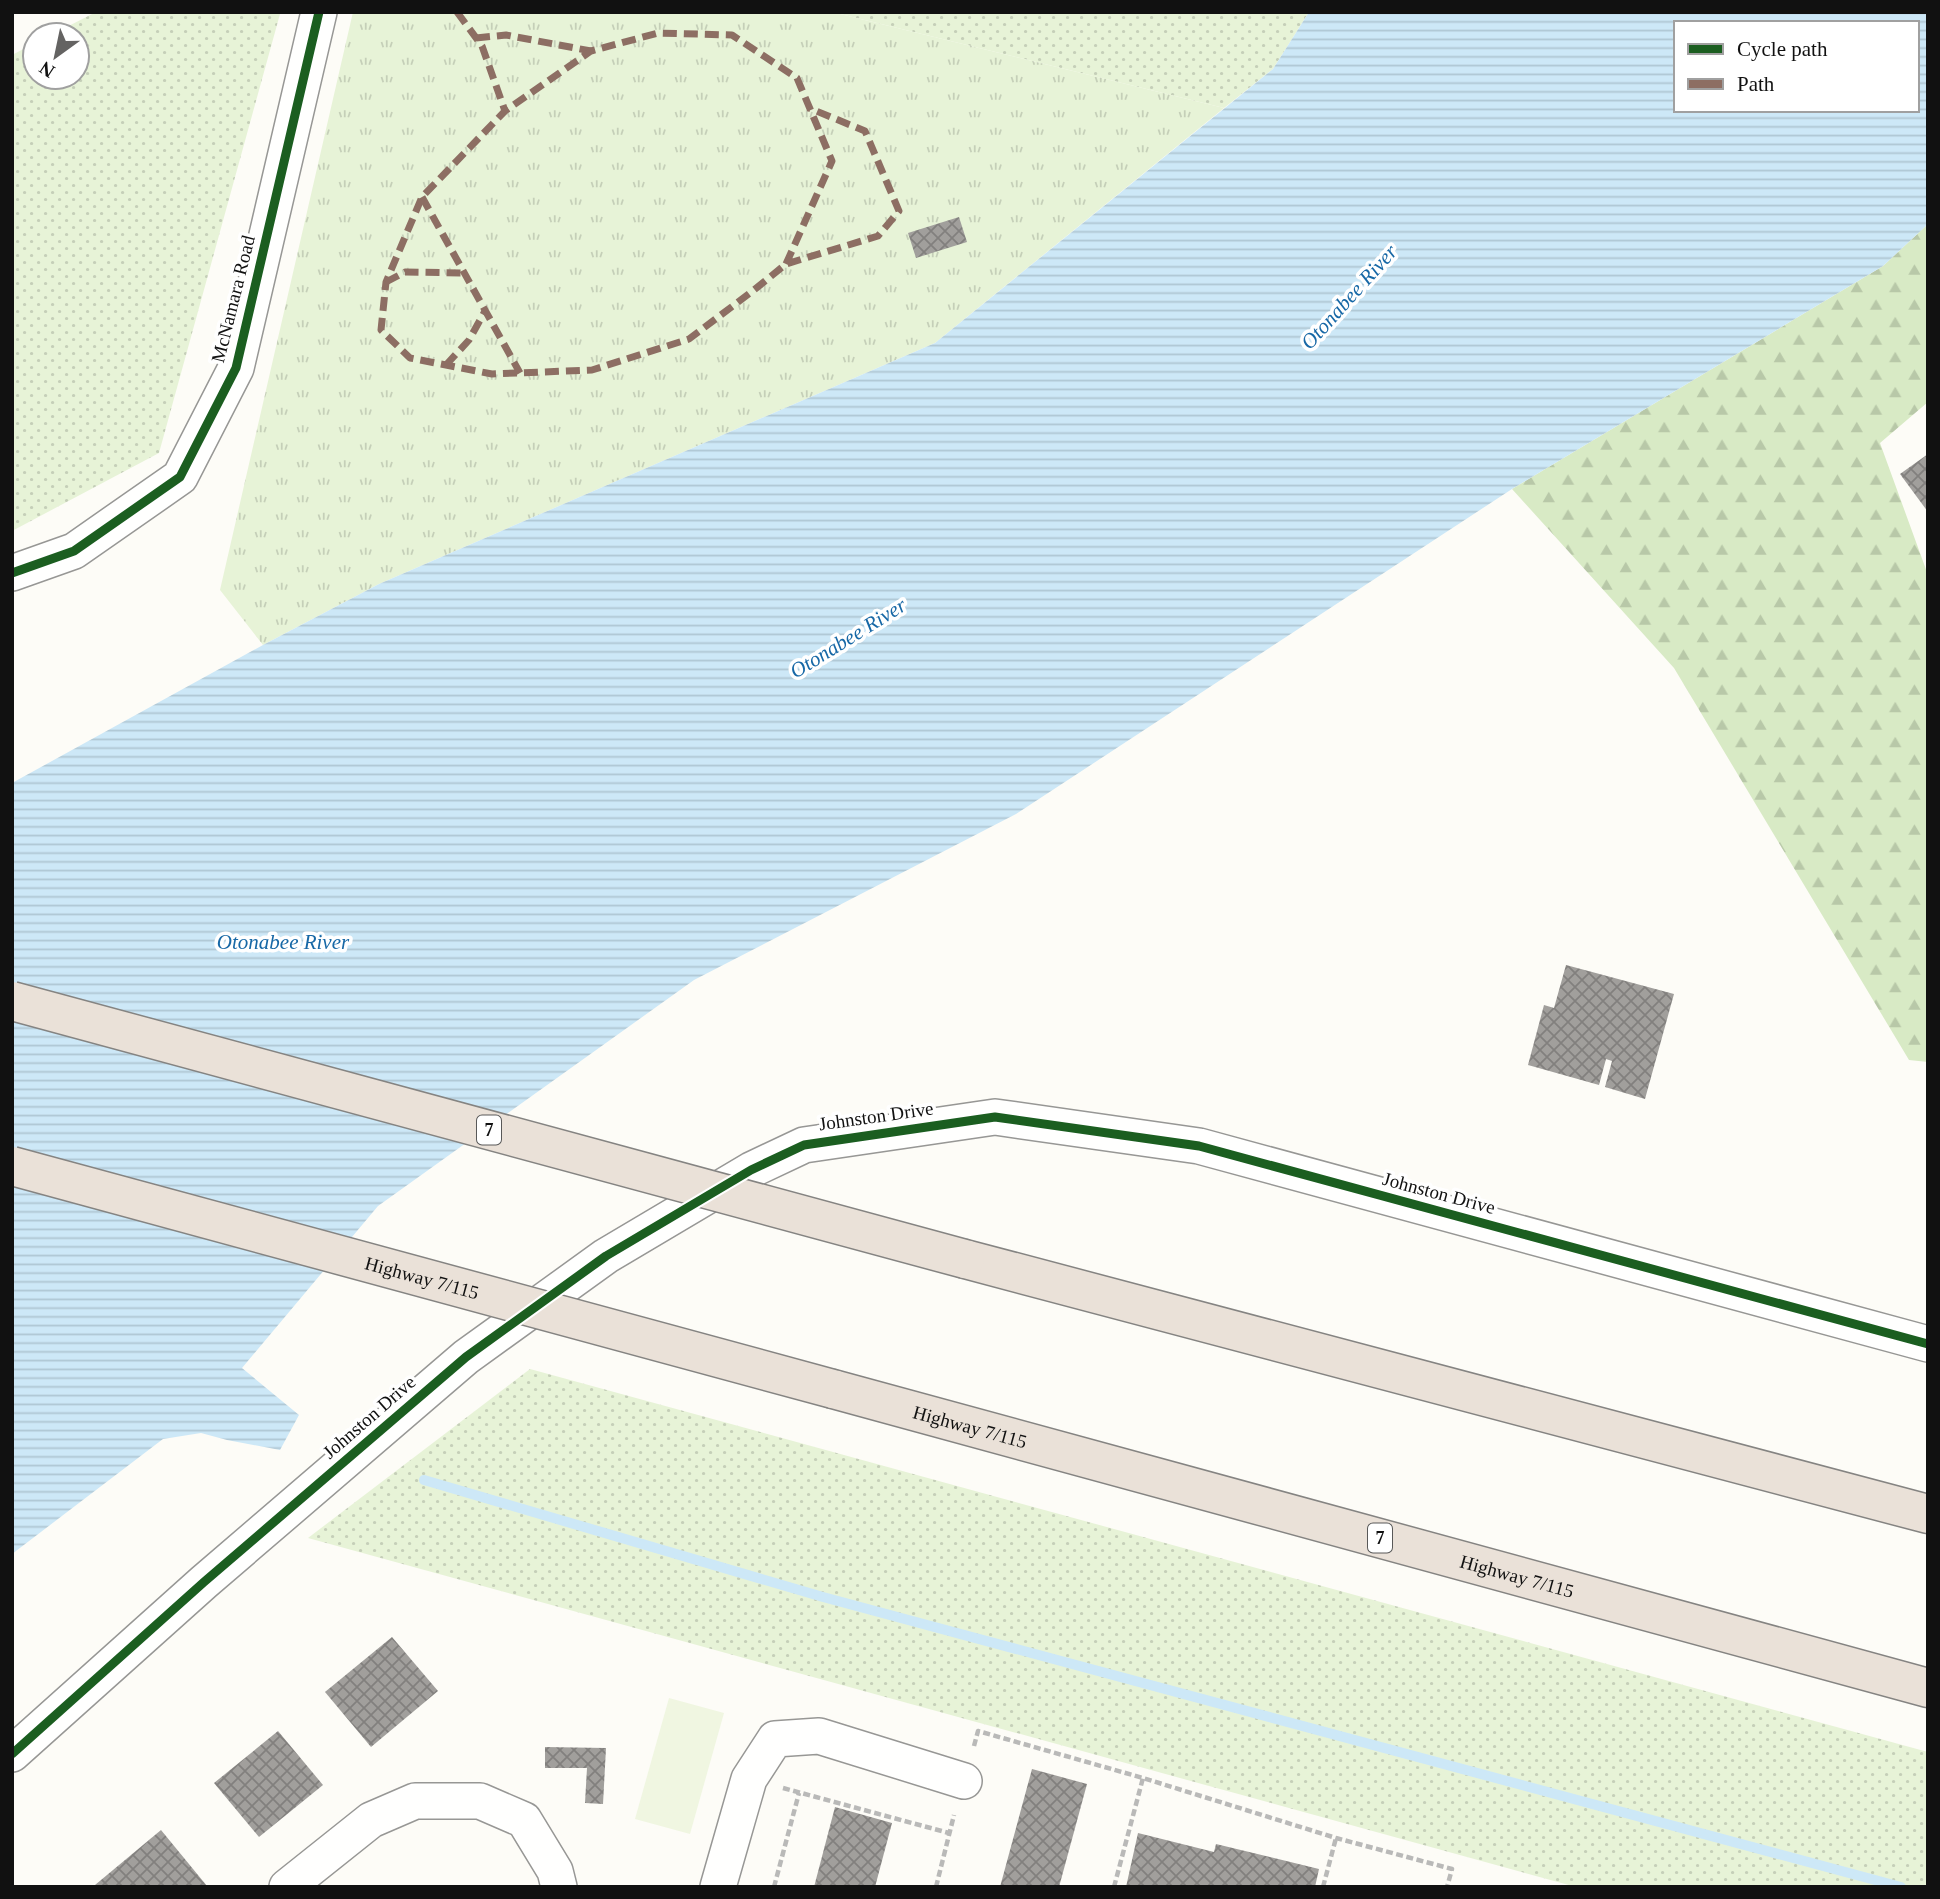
<svg xmlns="http://www.w3.org/2000/svg" width="1940" height="1899" font-family="Georgia,serif">
<style>
.grass{fill:url(#grass-dots)}
.forest{fill:url(#forest-firs)}
.park{fill:url(#park-tufts)}
.pitch{fill:#f0f6e1}
.water{fill:url(#water-rules);fill-rule:evenodd}
.lines{fill:none;stroke-linecap:round;stroke-linejoin:round}
.stream{stroke:#cde8f7;stroke-width:10}
.building{fill:url(#building-cross-hatch)}
.minor-casing{stroke:#979795;stroke-width:38}
.highway-casing{stroke:#858482;stroke-width:41}
.path{stroke:#b9b9b8;stroke-width:4.5;stroke-dasharray:7 3.5;stroke-linecap:butt}
.minor{stroke:#fffffe;stroke-width:35}
.highway{stroke:#eae1d8;stroke-width:38}
.highway-bridge-casing{stroke:#858482;stroke-width:41;stroke-linecap:butt}
.highway-bridge{stroke:#eae1d8;stroke-width:38}
.quiet{stroke:#8d6e63;stroke-width:7;stroke-dasharray:14 7;stroke-linecap:butt}
.cycleway-casing{stroke:#fff;stroke-width:13}
.cycleway{stroke:#1b5e20;stroke-width:9}
.labels{text-anchor:middle;dominant-baseline:central;stroke-width:7;stroke-linejoin:round;paint-order:stroke}
.shield{fill:#fff;stroke:#585858;stroke-width:2}
.shield-label{font-size:18px;font-weight:bold;fill:#111}
.street-label{font-size:19px;fill:#111;stroke:#fff}
.water-label{font-size:21px;font-style:italic;fill:#1768a6;stroke:#fff}
</style>
<defs>
<pattern id="grass-dots" width="8" height="8" patternUnits="userSpaceOnUse" patternTransform="scale(1.75)"><rect width="8" height="8" fill="#e7f3d7"/><path d="M2 2h.1M6 6h.1" fill="none" stroke="#c5cfb8" stroke-width="1.8" stroke-linecap="round"/></pattern>
<pattern id="forest-firs" width="22" height="20" patternUnits="userSpaceOnUse" patternTransform="scale(1.75)"><rect width="22" height="20" fill="#d8eac5"/><path d="M5 1l3.5 6h-7zM16 11l3.5 6h-7z" fill="#b8c8a8"/></pattern>
<pattern id="park-tufts" width="24" height="20" patternUnits="userSpaceOnUse" patternTransform="scale(1.75)"><rect width="24" height="20" fill="#e7f3d7"/><path d="M3 7l-1-3M5 7V3M7 7l1-3M15 17l-1-3M17 17v-4M19 17l1-3" fill="none" stroke="#c5cfb8"/></pattern>
<pattern id="water-rules" width="6" height="5" patternUnits="userSpaceOnUse" patternTransform="scale(1.75)"><rect width="6" height="5" fill="#cde8f7"/><path d="M0 2.5h6" fill="none" stroke="#afc6d3"/></pattern>
<pattern id="building-cross-hatch" width="8" height="8" patternUnits="userSpaceOnUse" patternTransform="scale(1.75)"><rect width="8" height="8" fill="#a19f9c"/><path d="M0 0l8 8M0 8l8-8" fill="none" stroke="#82807e"/></pattern>
</defs>
<rect width="100%" height="100%" fill="#fdfcf7"/>
<!-- grass -->
<g class="grass">
<polygon points="96,12 280,14 159,453 12,531 12,55 35,43 35,77 77,77 77,35 51,35"/>
<polygon points="832,12 1309,12 1273,69 1224,108"/>
<polygon points="530,1369 1928,1752 1928,1887 1576,1887 308,1538"/>
</g>
<!-- forest -->
<polygon class="forest" points="1928,224 1928,402 1880,443 1928,575 1928,1062 1909,1060 1674,668 1512,489 1883,266"/>
<!-- park -->
<polygon class="park" points="353,12 832,12 1224,108 935,343 379,584 263,645 220,590"/>
<!-- pitch -->
<polygon class="pitch" points="669,1698 724,1713 690,1834 635,1819"/>
<!-- water -->
<path class="water" d="M1309,12H1928V224L1883,266L1512,489L1016,814L694,980L378,1206L242,1368L299,1415L280,1450L227,1440L201,1433L163,1439L12,1554V783L263,645L379,584L935,343L1273,69ZM1676,23H1917V110H1676Z"/>
<g class="lines">
<!-- stream -->
<polyline class="stream" points="424,1480 823,1597 1901,1887"/>
</g>
<!-- building -->
<g class="building">
<polygon points="959,217 967,242 916,258 908,233"/>
<polygon points="1928,454 1928,512 1900,474"/>
<polygon points="1566,965 1674,994 1645,1099 1605,1087 1612,1061 1606,1059 1599,1085 1528,1065 1544,1005 1554,1008"/>
<polygon points="392,1637 438,1691 371,1747 325,1692"/>
<polygon points="278,1731 323,1785 259,1837 214,1783"/>
<polygon points="545,1747 606,1748 603,1804 585,1803 587,1768 545,1768"/>
<polygon points="1032,1769 1087,1784 1059,1887 1000,1887"/>
<polygon points="835,1807 892,1823 875,1887 814,1887"/>
<polygon points="161,1830 207,1886 97,1887 95,1885"/>
<polygon points="1138,1833 1214,1852 1216,1844 1319,1869 1315,1887 1126,1887"/>
</g>
<g class="lines">
<defs>
<g id="minor">
<polyline points="12,573 74,551 180,477 236,368 319,12"/>
<polyline points="12,1754 204,1582 466,1357 606,1256 751,1170 804,1145 995,1117 1199,1146 1928,1344"/>
<polyline points="287,1887 371,1820 415,1801 480,1801 524,1820 555,1871 559,1887"/>
<polyline points="718,1887 749,1779 775,1739 819,1736 964,1781"/>
</g>
<g id="highway">
<polyline points="965,1259 1928,1514"/>
<path id="s1" d="M833,1389L1928,1688"/>
</g>
</defs>
<!-- minor casing -->
<use href="#minor" class="minor-casing"/>
<!-- highway casing -->
<use href="#highway" class="highway-casing"/>
<!-- path -->
<g class="path">
<polyline points="974,1746 978,1731 1143,1778 1336,1838 1452,1869 1447,1887"/>
<polyline points="783,1788 949,1833"/>
<polyline points="774,1887 799,1793"/>
<polyline points="936,1887 954,1815"/>
<polyline points="1114,1887 1143,1778"/>
<polyline points="1323,1887 1336,1838"/>
</g>
<!-- minor -->
<use href="#minor" class="minor"/>
<!-- highway -->
<use href="#highway" class="highway"/>
<defs>
<g id="highway-bridge">
<polyline points="12,1001 965,1259"/>
<path id="s2" d="M12,1166L833,1389"/>
</g>
</defs>
<!-- highway-bridge casing -->
<use href="#highway-bridge" class="highway-bridge-casing"/>
<!-- highway-bridge -->
<use href="#highway-bridge" class="highway-bridge"/>
<!-- quiet -->
<g class="quiet">
<polyline points="457,12 482,46 505,111"/>
<polyline points="476,38 506,35 591,51"/>
<polyline points="422,197 520,373"/>
<polyline points="786,264 832,161 797,78 732,35 658,33 591,51 505,111 422,197 386,282 381,330 410,358 492,374 592,370 689,339 754,290 786,264 878,236 899,211 865,131 809,108"/>
<polyline points="386,282 405,272 464,273"/>
<polyline points="446,365 469,340 485,311"/>
</g>
<defs>
<g id="cycleway">
<polyline points="12,573 74,551 180,477 236,368 319,12"/>
<polyline points="12,1754 204,1582 466,1357 606,1256 751,1170 804,1145 995,1117 1199,1146 1928,1344"/>
</g>
</defs>
<!-- cycleway casing -->
<use href="#cycleway" class="cycleway-casing"/>
<!-- cycleway -->
<use href="#cycleway" class="cycleway"/>
</g>
<g class="labels">
<!-- shield labels -->
<g class="shield">
<rect x="477" y="1115.5" width="24" height="29" rx="5"/>
<rect x="1368" y="1523.5" width="24" height="29" rx="5"/>
</g>
<g class="shield-label">
<text x="489" y="1130">7</text>
<text x="1380" y="1538">7</text>
</g>
<!-- street labels -->
<g class="street-label">
<text transform="translate(233 299) rotate(-76)">McNamara Road</text>
<text transform="translate(876 1116) rotate(-8)">Johnston Drive</text>
<text transform="translate(1439 1193) rotate(15)">Johnston Drive</text>
<text stroke="none"><textPath href="#s2" startOffset="425">Highway 7/115</textPath></text>
<text transform="translate(369 1417) rotate(-41)">Johnston Drive</text>
<text stroke="none"><textPath href="#s1" startOffset="142">Highway 7/115</textPath></text>
<text stroke="none"><textPath href="#s1" startOffset="709">Highway 7/115</textPath></text>
</g>
<!-- water labels -->
<g class="water-label">
<text transform="translate(1349 297) rotate(-48)">Otonabee River</text>
<text transform="translate(848 638) rotate(-32)">Otonabee River</text>
<text x="283" y="942">Otonabee River</text>
</g>
</g>
<!-- border -->
<rect width="1940" height="1899" fill="none" stroke="#111111" stroke-width="28"/>
<!-- legend -->
<rect x="1674" y="21" width="245" height="91" fill="#ffffff" stroke="#a0a0a0" stroke-width="2"/>
<rect x="1688" y="44" width="35" height="10" fill="#1b5e20" stroke="#a0a0a0" stroke-width="2"/>
<text x="1737" y="56" font-size="21" fill="#111111">Cycle path</text>
<rect x="1688" y="79" width="35" height="10" fill="#8d6e63" stroke="#a0a0a0" stroke-width="2"/>
<text x="1737" y="91" font-size="21" fill="#111111">Path</text>
<!-- north arrow -->
<g transform="translate(56 56) rotate(213)"><circle r="33" fill="#ffffff" stroke="#a0a0a0" stroke-width="2"/>
<path d="M0-5L12 26L0 18L-12 26Z" fill="#646362"/>
<text y="-10" font-size="19" font-weight="bold" text-anchor="middle" fill="#111111">N</text>
</g>
</svg>
